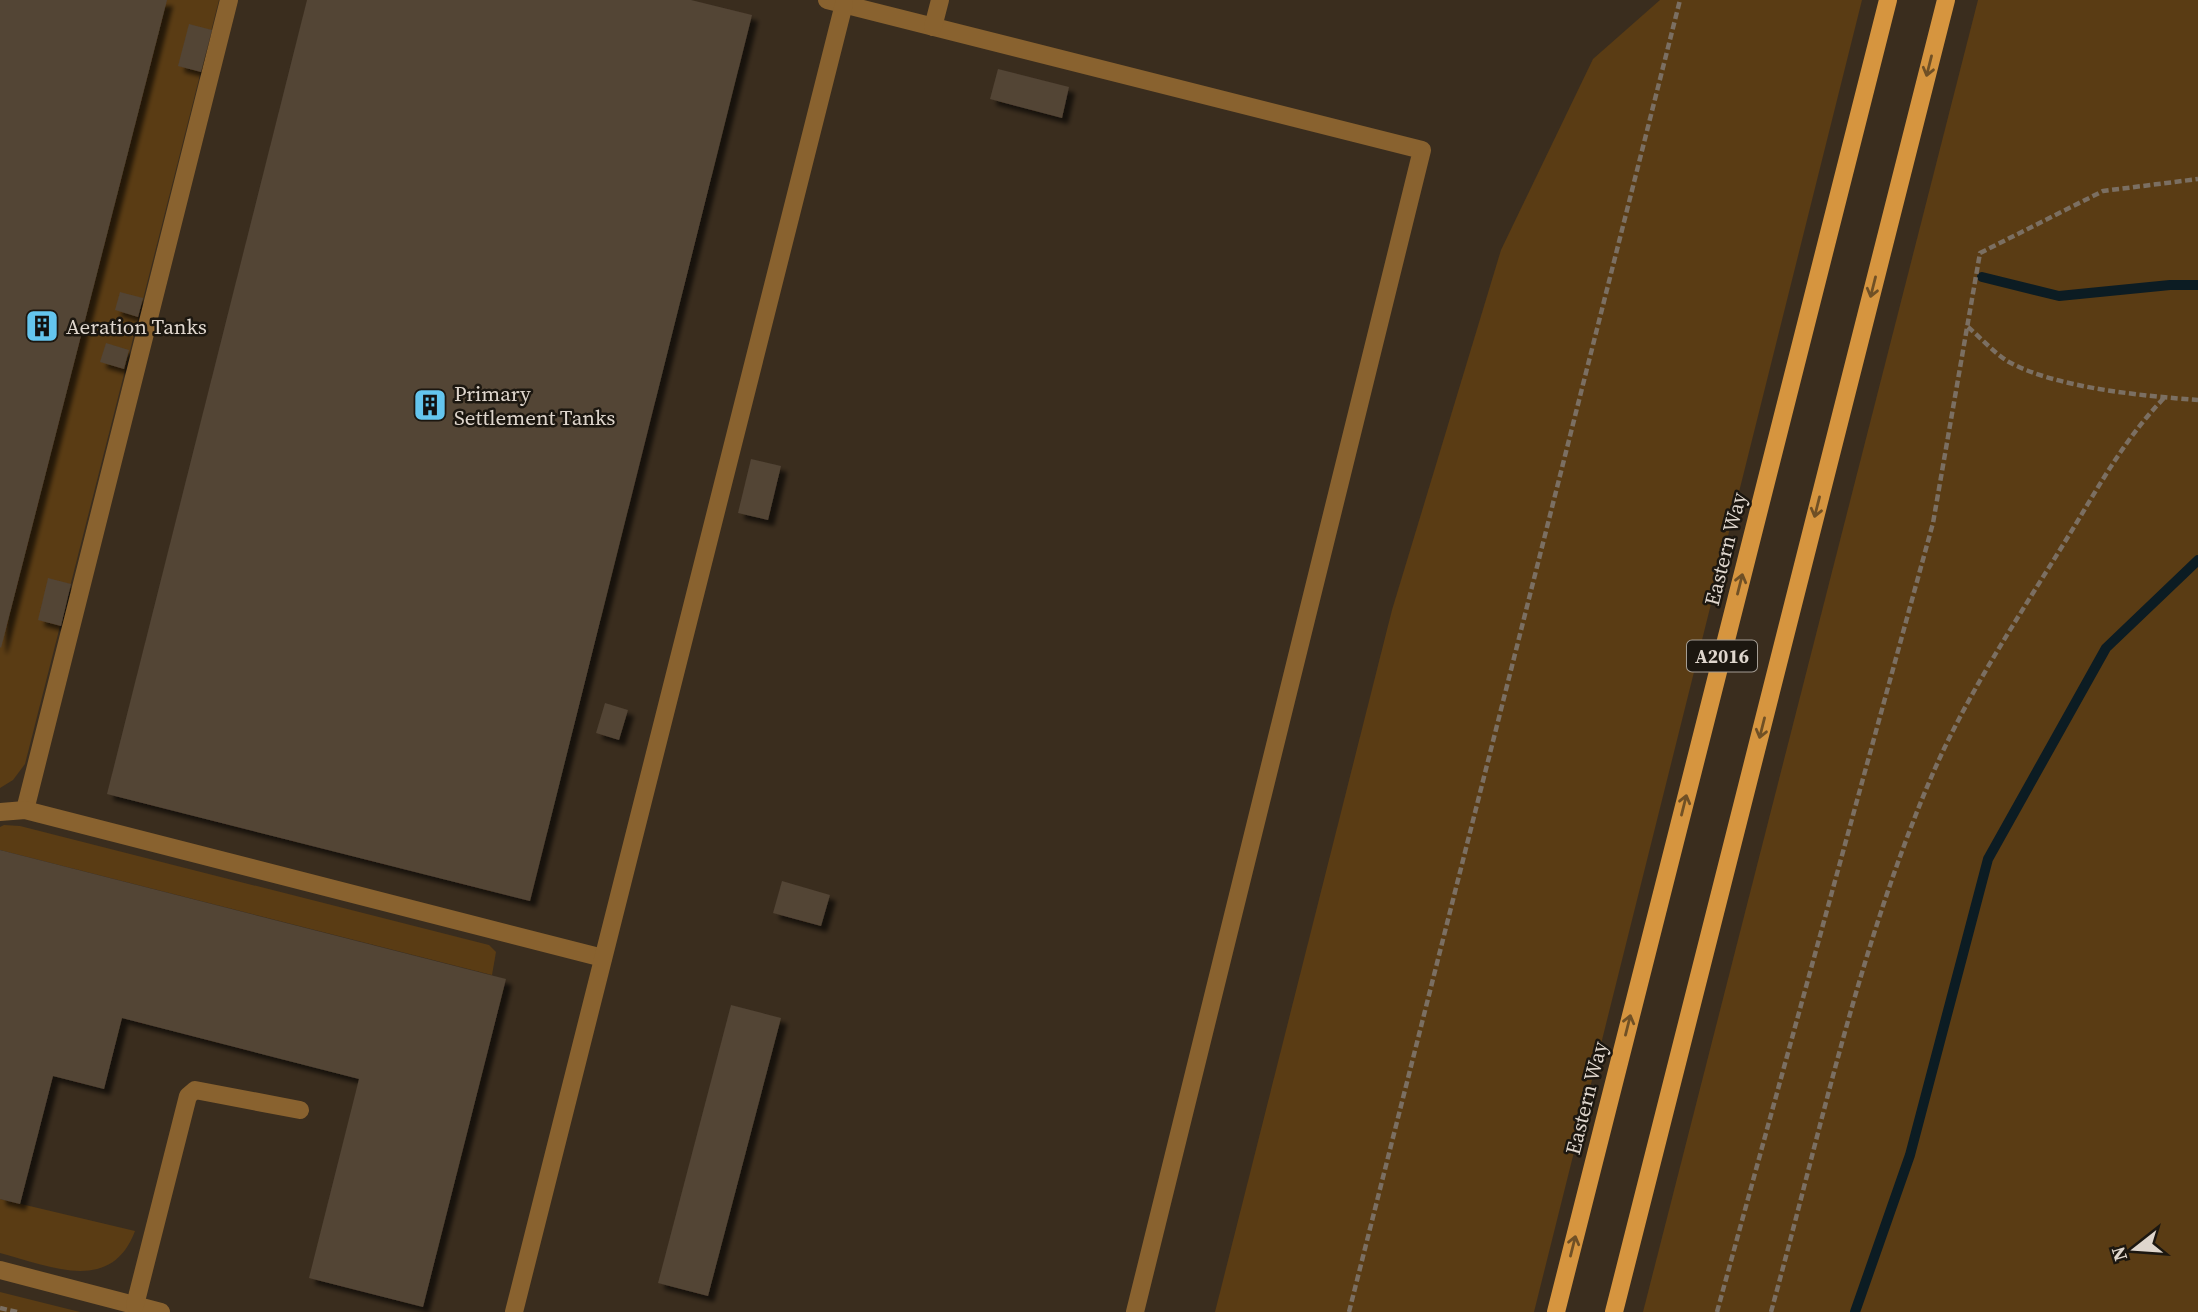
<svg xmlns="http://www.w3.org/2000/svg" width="2198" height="1312" font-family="'Source Serif 4',serif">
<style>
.green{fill:#5a3c14}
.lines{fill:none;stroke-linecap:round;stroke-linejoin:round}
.stream{stroke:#0c1c23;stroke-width:10}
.building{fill:#524435;filter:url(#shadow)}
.path{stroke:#7b6f62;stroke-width:4.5;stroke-dasharray:7 3.5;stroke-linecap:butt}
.minor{stroke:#89622f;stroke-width:18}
.major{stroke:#d6953f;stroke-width:18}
.oneway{stroke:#705025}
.labels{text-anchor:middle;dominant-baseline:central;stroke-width:5;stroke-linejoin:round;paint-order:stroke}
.shield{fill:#1c1710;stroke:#a49d94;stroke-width:2}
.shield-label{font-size:19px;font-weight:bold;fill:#dfd6cd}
.poi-label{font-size:21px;fill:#dfd6cd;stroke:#1c1710;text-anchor:start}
.street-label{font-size:21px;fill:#dfd6cd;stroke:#1c1710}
</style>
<defs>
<filter id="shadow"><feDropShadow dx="6" dy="6" stdDeviation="2" flood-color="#0009"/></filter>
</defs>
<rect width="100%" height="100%" fill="#3a2d1e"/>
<!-- green -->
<g class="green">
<polygon points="0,0 219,0 25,764 13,780 0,788"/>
<polygon points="1660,0 1862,0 1534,1312 1215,1312 1392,610 1501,250 1593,59"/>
<polygon points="1978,0 2198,0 2198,1312 1643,1312"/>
<polygon points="4,825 20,826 489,945 496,952 492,975 0,850 0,827"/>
<path d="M0,1199L135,1231C111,1295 50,1266 0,1253Z"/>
<polygon points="0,1292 80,1312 0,1312"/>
</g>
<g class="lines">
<!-- stream -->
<g class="stream">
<polyline points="1982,277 2059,296 2170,285 2198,285"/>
<polyline points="1855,1312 1910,1155 1988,859 2106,648 2198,560"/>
</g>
</g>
<!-- building -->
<g class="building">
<polygon points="0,0 167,0 1,648 0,647"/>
<polygon points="307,0 691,0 752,15 530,901 107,794"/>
<polygon points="189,24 212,30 201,72 178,66"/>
<polygon points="998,69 1069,87 1062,118 990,99"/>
<polygon points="120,292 143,298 138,317 115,310"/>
<polygon points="106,343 129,350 124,369 100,362"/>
<polygon points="751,459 781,466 768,520 738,513"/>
<polygon points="48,578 71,584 61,626 38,620"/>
<polygon points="605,703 628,710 619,740 596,733"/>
<polygon points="0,850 506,979 423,1307 309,1278 359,1079 122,1018 104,1089 53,1076 20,1204 0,1199"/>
<polygon points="782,881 830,895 821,926 773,913"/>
<polygon points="731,1005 781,1018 708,1296 658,1283"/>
</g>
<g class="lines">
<!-- path -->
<g class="path">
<path d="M1968,327C1981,338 1994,353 2009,362C2056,388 2144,396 2198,400"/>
<polyline points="0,1308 17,1312"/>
<polyline points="1349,1312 1680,0"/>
<polyline points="1717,1312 1933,523 1980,253 2103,191 2198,179"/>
<path d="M1771,1312C1820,1134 1858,950 1930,780C1966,695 2018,618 2066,540C2097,490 2123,440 2165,397"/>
</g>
<!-- minor -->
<g class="minor">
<polyline points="827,0 1422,150 1135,1312"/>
<polyline points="933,27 940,0"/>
<polyline points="25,810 229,0"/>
<polyline points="0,812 25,810 603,958"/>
<polyline points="0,1270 161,1312"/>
<polyline points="135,1305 188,1096 195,1090 300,1110"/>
<polyline points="514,1312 844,4"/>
</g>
<!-- major -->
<g class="major">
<polyline points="1556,1312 1888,0"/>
<polyline points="1614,1312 1946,0"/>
</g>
</g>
<!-- one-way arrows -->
<defs><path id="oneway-shaft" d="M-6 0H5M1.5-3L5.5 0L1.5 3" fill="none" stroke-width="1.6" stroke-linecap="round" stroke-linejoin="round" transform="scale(1.75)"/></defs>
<g class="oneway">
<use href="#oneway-shaft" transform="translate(1929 66) rotate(104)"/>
<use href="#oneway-shaft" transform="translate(1873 287) rotate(104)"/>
<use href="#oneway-shaft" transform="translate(1817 507) rotate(104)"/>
<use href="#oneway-shaft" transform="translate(1740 584) rotate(-76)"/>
<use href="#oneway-shaft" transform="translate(1762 728) rotate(104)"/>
<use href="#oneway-shaft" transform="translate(1684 805) rotate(-76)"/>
<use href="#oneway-shaft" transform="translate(1628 1025) rotate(-76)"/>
<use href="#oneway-shaft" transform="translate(1573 1246) rotate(-76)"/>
</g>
<!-- icons -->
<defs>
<symbol id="building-square" viewBox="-11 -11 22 22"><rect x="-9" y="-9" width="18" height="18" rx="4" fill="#64c5ee" stroke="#1c1710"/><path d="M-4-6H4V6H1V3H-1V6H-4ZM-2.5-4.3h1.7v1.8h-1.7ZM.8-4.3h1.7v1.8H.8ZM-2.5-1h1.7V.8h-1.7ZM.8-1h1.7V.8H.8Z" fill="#111"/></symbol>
</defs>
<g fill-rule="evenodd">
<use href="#building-square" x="23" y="307" width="38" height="38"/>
<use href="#building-square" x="411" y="386" width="38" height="38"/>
</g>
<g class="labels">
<!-- shield labels -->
<rect class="shield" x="1687" y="640.5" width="70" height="31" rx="5"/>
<g class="shield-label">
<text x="1722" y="656">A2016</text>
</g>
<!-- poi labels -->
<g class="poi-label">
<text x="66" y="326">Aeration Tanks</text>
<text x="454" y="393">Primary<tspan x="454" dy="24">Settlement Tanks</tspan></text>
</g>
<!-- street labels -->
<g class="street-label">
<text transform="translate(1725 549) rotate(-76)">Eastern Way</text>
<text transform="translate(1586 1098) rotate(-76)">Eastern Way</text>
</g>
</g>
<!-- north arrow -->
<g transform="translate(2135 1249) rotate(253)" stroke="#1c1710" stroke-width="5" paint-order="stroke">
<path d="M0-5L12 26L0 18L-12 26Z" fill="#dfd6cd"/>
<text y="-10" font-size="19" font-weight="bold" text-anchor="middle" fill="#dfd6cd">N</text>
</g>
</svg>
